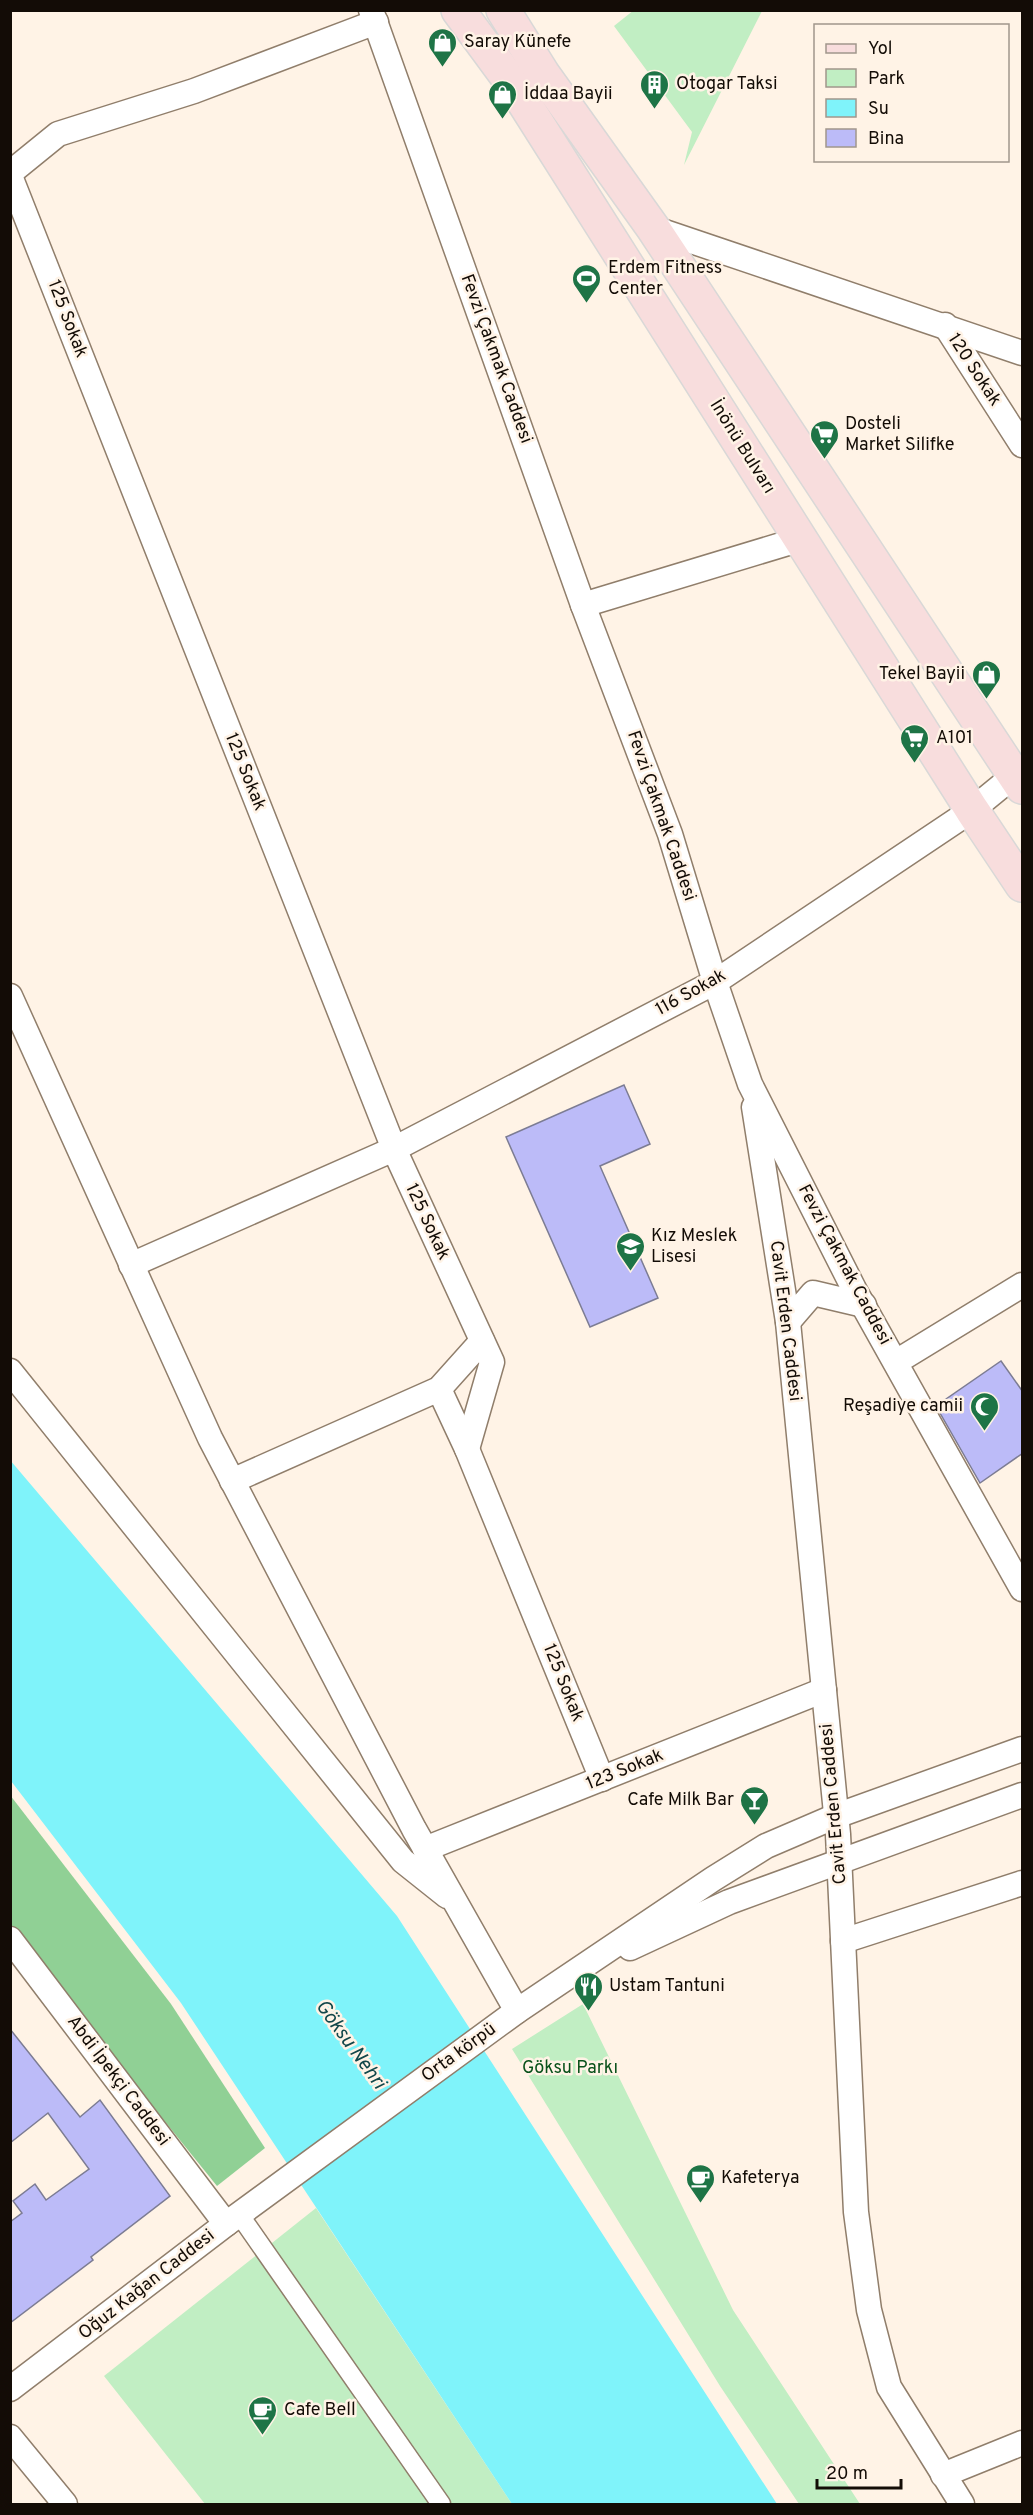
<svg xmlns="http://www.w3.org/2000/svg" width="1033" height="2515" font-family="Overpass,sans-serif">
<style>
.green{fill:#c1eec3}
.forest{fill:#90d095}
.water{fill:#7ff3fa}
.building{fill:#bcbbf8;stroke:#7c7c93;stroke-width:1.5}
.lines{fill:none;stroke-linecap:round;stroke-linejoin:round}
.pedestrian-casing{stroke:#907e6b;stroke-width:21}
.minor-casing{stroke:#907e6b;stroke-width:27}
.primary-casing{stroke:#d9d8d7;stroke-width:36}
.pedestrian{stroke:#fff;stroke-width:18}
.minor{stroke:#fff;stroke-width:24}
.primary{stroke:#f8dddd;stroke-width:33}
.labels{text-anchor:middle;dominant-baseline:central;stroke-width:5;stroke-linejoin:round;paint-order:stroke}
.poi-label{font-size:18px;fill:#130c06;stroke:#fff3e6;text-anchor:start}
.street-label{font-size:18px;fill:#130c06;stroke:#fff3e6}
.park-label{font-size:18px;fill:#09511a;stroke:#fff3e6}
.water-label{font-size:20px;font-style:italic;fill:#11474a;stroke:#fff3e6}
</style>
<rect width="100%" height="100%" fill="#fff3e6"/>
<!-- green -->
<g class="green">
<polygon points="634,10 762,11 684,165 692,132 614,26"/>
<polygon points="583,2004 733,2310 860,2504 799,2504 720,2386 512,2049"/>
<polygon points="316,2208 512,2504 205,2504 104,2376"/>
</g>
<!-- forest -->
<polygon class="forest" points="10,1795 171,2004 265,2148 217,2186 11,1931"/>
<!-- water -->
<polygon class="water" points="10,1460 397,1916 777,2504 512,2504 181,2003 11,1781"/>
<!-- building -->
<g class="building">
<polygon points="624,1085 650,1144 600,1166 658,1298 590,1327 506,1137"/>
<polygon points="1001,1361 1023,1392 1023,1453 980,1483 936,1406"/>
<polygon points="10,2029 80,2117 100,2100 170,2196 91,2257 93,2260 10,2323 10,2222 22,2213 13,2201 35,2184 46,2200 89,2169 48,2113 10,2143"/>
</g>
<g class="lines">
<defs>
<polyline id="pedestrian" points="239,2214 441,2504"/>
<g id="minor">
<polyline points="371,10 583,605 670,834 715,982 750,1084 854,1289 1022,1589"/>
<polyline points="10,173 58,134 194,91 376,22"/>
<polyline points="10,176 394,1149 492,1362 467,1449"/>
<polyline points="653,228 1022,353"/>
<polyline points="945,325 1022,445"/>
<polyline points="583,605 801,539"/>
<polyline points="10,996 210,1438 414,1829 517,2011"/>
<polyline points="754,1107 788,1322 838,1834 856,2212 869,2310 889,2387 962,2504"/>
<polyline points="131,1265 394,1149 715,982 972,810 1022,769"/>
<polyline points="788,1322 813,1293 864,1305"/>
<polyline points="896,1362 1022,1285"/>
<polyline points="10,1371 403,1861 447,1896"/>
<polyline points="439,1389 467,1449 602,1779"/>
<polyline points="232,1481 439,1389 482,1341"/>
<polyline points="425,1849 824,1690"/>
<polyline points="10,1939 226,2224"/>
<polyline points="843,1941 1022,1883"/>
<polyline points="630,1948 729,1902 1022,1795"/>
<polyline points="10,2389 226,2224 517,2011 713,1879 766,1846 836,1816 1022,1749"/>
<polyline points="10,2437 65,2504"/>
<polyline points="943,2475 1022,2443"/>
</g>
<g id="primary">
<polyline points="458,10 511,82 972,810 1022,885"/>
<polyline points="503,10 543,74 653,228 1022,787"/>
</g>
</defs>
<!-- pedestrian casing -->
<use href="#pedestrian" class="pedestrian-casing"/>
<!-- minor casing -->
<use href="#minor" class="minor-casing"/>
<!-- primary casing -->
<use href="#primary" class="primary-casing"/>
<!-- pedestrian -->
<use href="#pedestrian" class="pedestrian"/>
<!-- minor -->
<use href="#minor" class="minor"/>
<!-- primary -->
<use href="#primary" class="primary"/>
</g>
<!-- icons -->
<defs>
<symbol id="shop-pin" viewBox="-11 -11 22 30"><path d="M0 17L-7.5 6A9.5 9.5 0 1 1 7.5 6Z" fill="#1e7446" stroke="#fff3e6"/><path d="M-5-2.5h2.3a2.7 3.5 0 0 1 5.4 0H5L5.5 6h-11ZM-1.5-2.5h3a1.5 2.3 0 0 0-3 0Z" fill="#fff"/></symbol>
<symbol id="building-pin" viewBox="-11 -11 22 30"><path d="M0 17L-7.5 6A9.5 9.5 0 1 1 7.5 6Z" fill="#1e7446" stroke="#fff3e6"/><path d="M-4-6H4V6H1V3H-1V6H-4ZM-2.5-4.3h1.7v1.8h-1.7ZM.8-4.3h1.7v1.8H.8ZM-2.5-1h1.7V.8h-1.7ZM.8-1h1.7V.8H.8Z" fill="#fff"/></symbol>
<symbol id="stadium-pin" viewBox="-11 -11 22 30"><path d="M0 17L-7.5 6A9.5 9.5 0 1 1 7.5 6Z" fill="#1e7446" stroke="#fff3e6"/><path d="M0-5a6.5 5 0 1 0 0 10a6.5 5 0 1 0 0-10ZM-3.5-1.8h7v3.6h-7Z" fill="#fff"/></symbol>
<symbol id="supermarket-pin" viewBox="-11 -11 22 30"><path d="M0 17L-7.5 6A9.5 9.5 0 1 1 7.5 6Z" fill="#1e7446" stroke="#fff3e6"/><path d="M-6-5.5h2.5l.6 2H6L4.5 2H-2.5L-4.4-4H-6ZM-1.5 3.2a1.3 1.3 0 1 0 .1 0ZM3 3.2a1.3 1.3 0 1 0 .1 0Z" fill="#fff"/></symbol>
<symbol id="school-pin" viewBox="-11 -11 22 30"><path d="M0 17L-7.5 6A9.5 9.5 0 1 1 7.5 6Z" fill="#1e7446" stroke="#fff3e6"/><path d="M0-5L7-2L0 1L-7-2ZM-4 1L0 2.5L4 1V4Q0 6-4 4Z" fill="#fff"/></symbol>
<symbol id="mosque-pin" viewBox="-11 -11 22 30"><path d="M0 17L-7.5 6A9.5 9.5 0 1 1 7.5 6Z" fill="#1e7446" stroke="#fff3e6"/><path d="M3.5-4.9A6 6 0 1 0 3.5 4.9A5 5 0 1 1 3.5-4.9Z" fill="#fff"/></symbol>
<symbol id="bar-pin" viewBox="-11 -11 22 30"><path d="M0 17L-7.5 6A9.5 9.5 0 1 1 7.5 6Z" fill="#1e7446" stroke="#fff3e6"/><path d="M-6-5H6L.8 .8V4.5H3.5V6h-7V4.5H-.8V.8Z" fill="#fff"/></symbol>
<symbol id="restaurant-pin" viewBox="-11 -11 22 30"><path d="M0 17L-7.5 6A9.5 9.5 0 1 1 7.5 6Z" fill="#1e7446" stroke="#fff3e6"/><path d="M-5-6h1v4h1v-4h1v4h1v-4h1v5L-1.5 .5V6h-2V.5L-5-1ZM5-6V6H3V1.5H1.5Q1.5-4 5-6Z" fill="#fff"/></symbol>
<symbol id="cafe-pin" viewBox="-11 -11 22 30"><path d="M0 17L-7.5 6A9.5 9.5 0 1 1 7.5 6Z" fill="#1e7446" stroke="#fff3e6"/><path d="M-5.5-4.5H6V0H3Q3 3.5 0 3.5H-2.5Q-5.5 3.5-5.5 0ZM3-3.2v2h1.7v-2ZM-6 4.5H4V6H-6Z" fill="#fff"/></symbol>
</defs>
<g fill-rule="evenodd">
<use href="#shop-pin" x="426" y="26" width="33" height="45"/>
<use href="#building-pin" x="638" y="68" width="33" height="45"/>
<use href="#shop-pin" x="486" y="78" width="33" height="45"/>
<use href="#stadium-pin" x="570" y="262" width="33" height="45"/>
<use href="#supermarket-pin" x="808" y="418" width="33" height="45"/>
<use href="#shop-pin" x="970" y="658" width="33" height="45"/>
<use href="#supermarket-pin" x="898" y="722" width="33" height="45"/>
<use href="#school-pin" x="614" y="1230" width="33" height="45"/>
<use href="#mosque-pin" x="968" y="1390" width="33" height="45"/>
<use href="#bar-pin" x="738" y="1784" width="33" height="45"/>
<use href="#restaurant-pin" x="572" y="1970" width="33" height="45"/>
<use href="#cafe-pin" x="684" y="2162" width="33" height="45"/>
<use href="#cafe-pin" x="246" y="2394" width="33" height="45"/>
</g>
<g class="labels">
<!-- poi labels -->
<g class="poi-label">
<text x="464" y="42">Saray Künefe</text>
<text x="676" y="84">Otogar Taksi</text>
<text x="524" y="94">İddaa Bayii</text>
<text x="608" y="268">Erdem Fitness<tspan x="608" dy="21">Center</tspan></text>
<text x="845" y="424">Dosteli<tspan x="845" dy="21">Market Silifke</tspan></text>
<text x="965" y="674" text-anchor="end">Tekel Bayii</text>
<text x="936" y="738">A101</text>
<text x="651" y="1236">Kız Meslek<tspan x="651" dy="21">Lisesi</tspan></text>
<text x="963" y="1406" text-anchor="end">Reşadiye camii</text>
<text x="734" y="1800" text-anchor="end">Cafe Milk Bar</text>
<text x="609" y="1986">Ustam Tantuni</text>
<text x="721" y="2178">Kafeterya</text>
<text x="284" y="2410">Cafe Bell</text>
</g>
<!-- street labels -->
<g class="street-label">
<text transform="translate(67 319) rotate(69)">125 Sokak</text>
<text transform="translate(496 359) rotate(70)">Fevzi Çakmak Caddesi</text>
<text transform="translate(974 370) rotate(57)">120 Sokak</text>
<text transform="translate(742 447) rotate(58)">İnönü Bulvarı</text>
<text transform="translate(245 772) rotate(68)">125 Sokak</text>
<text transform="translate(661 816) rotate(71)">Fevzi Çakmak Caddesi</text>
<text transform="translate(691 993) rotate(-29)">116 Sokak</text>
<text transform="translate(427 1222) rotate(65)">125 Sokak</text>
<text transform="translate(844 1265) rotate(62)">Fevzi Çakmak Caddesi</text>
<text transform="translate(785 1321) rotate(83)">Cavit Erden Caddesi</text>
<text transform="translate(563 1683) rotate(68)">125 Sokak</text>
<text transform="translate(625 1770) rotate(-22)">123 Sokak</text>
<text transform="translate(834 1804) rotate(-95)">Cavit Erden Caddesi</text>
<text transform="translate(459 2053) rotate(-36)">Orta körpü</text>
<text transform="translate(118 2081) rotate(53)">Abdi İpekçi Caddesi</text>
<text transform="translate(147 2285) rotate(-38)">Oğuz Kağan Caddesi</text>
</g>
<!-- park labels -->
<g class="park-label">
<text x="570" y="2068">Göksu Parkı</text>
</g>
<!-- water labels -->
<g class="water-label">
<text transform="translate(350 2045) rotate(54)">Göksu Nehri</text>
</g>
</g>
<!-- border -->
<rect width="1033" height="2515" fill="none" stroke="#130c06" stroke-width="24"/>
<!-- legend -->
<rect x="814" y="24" width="195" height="138" fill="#fff3e6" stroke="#a1978c" stroke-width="1.5"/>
<rect x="826" y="44" width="30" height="9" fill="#f8dddd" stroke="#a1978c" stroke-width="1.5"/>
<text x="868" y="54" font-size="18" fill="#130c06">Yol</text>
<rect x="826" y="69" width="30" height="18" fill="#c1eec3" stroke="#a1978c" stroke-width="1.5"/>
<text x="868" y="84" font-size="18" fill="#130c06">Park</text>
<rect x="826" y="99" width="30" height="18" fill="#7ff3fa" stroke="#a1978c" stroke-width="1.5"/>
<text x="868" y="114" font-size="18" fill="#130c06">Su</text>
<rect x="826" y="129" width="30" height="18" fill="#bcbbf8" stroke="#a1978c" stroke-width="1.5"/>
<text x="868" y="144" font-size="18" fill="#130c06">Bina</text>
<!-- scale -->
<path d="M817 2479v9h84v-9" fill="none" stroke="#130c06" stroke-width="3"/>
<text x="826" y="2479" font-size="18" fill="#130c06" stroke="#fff3e6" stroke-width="4.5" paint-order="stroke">20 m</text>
</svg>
